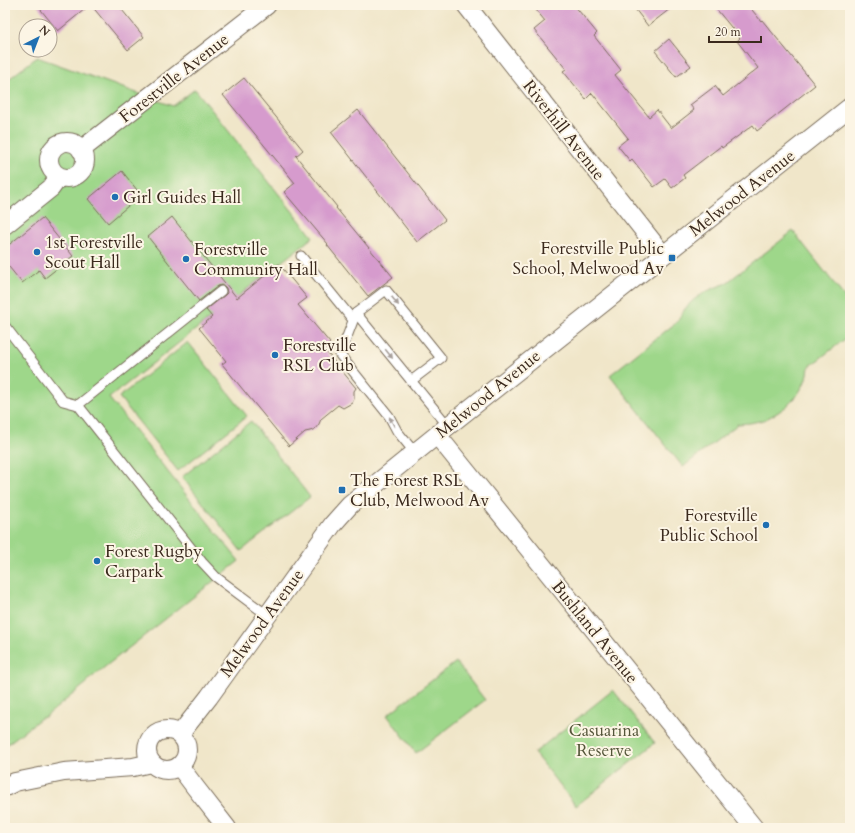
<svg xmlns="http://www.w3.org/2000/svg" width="855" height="833" font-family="Cardo,serif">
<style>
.green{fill:#9ed78a;stroke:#6c8054}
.building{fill:#d69bcd}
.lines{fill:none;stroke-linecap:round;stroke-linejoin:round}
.service-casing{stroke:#7a6c5a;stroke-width:11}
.minor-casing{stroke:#7a6c5a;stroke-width:20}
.service{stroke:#fff;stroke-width:9}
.minor{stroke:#fff;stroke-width:18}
.oneway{fill:#a79f9a}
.poi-dot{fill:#1f6fb2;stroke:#fcf5e5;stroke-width:1.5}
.labels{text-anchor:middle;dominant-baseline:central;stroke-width:4;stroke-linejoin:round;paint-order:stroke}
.street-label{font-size:17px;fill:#3b2a1e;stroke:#fcf5e5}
.poi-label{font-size:17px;fill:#3b2a1e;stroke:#fcf5e5;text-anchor:start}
.park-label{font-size:17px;fill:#545539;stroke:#fcf5e5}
</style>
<rect width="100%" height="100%" fill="#fcf5e5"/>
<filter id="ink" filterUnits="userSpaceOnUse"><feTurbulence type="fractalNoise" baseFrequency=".025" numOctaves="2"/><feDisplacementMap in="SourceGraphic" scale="8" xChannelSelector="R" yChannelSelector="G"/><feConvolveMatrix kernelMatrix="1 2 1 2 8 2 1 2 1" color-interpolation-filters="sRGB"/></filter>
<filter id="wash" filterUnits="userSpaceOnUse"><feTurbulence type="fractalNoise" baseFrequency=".012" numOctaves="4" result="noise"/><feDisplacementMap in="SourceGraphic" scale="16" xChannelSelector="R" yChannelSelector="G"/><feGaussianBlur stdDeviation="0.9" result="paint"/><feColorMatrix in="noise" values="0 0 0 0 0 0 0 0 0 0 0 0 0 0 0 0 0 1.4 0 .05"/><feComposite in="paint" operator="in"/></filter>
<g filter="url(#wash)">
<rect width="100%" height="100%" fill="#f0e6c9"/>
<!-- green -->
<g class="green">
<polygon points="37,57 173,106 195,89 313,237 109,398 239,561 87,681 88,682 45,717 41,718 5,746 5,82"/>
<path d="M793,231L850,304V335L809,367L808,374L803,386L796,397L787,406L777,413L764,420L750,423L738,424L683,467L610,375L677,322C687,301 703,291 725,284Z"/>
<polygon points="188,342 247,416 178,471 119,397"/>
<polygon points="251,421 310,497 241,551 182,477"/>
<polygon points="456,662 485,700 416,753 387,715"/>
<polygon points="613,690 655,743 576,806 534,753"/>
</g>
<g id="blocks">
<!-- building -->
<g class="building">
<polygon points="37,5 90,5 58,31"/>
<polygon points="91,5 118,5 144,37 128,50"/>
<polygon points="532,5 574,5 597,33 594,36 621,70 615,75 649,117 657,110 671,128 694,110 690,105 715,86 723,96 758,68 737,41 740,38 713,5 748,5 761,21 762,20 815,85 757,131 753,125 722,148 721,146 683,175 685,178 672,188 665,179 654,187 632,159 630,161 618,146 628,138 592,93 586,99 563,71 566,69 534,30 545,21"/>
<polygon points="632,5 675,5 648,26"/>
<polygon points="669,39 691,66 676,77 655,51"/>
<polygon points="244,78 303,150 296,156 337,207 336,208 393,277 368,296 327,245 328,244 284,192 295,183 223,95"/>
<polygon points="358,110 445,220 417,242 331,132"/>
<polygon points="122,171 141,195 108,223 88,199"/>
<polygon points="172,217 237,298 279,264 307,298 298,305 330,343 324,349 356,388 354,391 354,399 352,403 343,408 338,405 321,419 319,424 315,429 310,431 305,432 289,446 222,364 226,361 199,328 212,317 206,310 225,295 227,293 226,288 223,285 218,286 199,301 148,237"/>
<polygon points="42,218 73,256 45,278 39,270 22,283 5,262 5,248"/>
</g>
</g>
</g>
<g filter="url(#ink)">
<use href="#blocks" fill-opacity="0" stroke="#7a6c5a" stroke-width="1"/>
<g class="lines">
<defs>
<g id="service">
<polyline points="301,256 353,320"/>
<polyline points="356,313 448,426"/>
<polyline points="5,326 63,401 78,405 202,562 216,577 267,615"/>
<polyline points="411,381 441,358 386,290 356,313 340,355 389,416 397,431 415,453"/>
<polyline points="78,405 221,291"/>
</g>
<g id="minor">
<polyline points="466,5 663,255"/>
<circle cx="67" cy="160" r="18"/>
<polyline points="81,150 267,5"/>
<polyline points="5,225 51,188 59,177"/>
<polyline points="437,435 754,828"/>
<circle cx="167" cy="750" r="20"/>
<polyline points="180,734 209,697 333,524 341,515 350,505 448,426 850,107"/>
<polyline points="180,767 195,787 227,828"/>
<polyline points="5,787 15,782 64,772 133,767 151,763"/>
</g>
</defs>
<!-- service casing -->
<use href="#service" class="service-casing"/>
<!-- minor casing -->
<use href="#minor" class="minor-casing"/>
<!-- service -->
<use href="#service" class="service"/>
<!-- minor -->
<use href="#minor" class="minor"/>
</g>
<!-- one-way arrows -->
<defs><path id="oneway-solid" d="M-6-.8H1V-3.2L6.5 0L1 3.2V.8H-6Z"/></defs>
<g class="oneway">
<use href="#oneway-solid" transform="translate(395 301) rotate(51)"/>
<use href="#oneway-solid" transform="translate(389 354) rotate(51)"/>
<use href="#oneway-solid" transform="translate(392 422) rotate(-118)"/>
</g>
</g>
<!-- markers -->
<g class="poi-dot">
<circle cx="115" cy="197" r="4"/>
<circle cx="37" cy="252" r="4"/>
<rect x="668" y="254" width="8" height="8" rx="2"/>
<circle cx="186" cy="259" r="4"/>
<circle cx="275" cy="355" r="4"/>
<rect x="338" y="486" width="8" height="8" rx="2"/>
<circle cx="766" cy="525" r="4"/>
<circle cx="97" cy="561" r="4"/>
</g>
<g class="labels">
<!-- street labels -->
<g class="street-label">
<text transform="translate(174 78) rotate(-38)">Forestville Avenue</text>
<text transform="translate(564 130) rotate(52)">Riverhill Avenue</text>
<text transform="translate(742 193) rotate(-38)">Melwood Avenue</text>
<text transform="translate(488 394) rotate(-39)">Melwood Avenue</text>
<text transform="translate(262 623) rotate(-54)">Melwood Avenue</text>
<text transform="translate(595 632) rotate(51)">Bushland Avenue</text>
</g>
<!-- poi labels -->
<g class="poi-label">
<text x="123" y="197">Girl Guides Hall</text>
<text x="45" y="242">1st Forestville<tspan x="45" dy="20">Scout Hall</tspan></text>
<text x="664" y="248" text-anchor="end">Forestville Public<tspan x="664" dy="20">School, Melwood Av</tspan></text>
<text x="194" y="249">Forestville<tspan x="194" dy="20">Community Hall</tspan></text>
<text x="283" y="345">Forestville<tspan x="283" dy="20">RSL Club</tspan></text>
<text x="350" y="480">The Forest RSL<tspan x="350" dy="20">Club, Melwood Av</tspan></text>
<text x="758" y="515" text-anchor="end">Forestville<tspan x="758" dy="20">Public School</tspan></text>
<text x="105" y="551">Forest Rugby<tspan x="105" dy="20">Carpark</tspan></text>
</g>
<!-- park labels -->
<g class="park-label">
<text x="604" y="730">Casuarina<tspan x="604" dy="20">Reserve</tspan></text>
</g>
</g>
<!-- margin -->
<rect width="855" height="833" fill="none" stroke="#fcf5e5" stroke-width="20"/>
<!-- north arrow -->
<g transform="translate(38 38) rotate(42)"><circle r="19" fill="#fcf5e5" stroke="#afa495"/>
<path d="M0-3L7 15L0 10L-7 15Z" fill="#1f6fb2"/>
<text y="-6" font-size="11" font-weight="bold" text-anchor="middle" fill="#3b2a1e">N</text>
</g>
<!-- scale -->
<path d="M709 36v6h52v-6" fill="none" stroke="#3b2a1e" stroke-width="2"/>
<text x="715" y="36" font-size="12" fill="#3b2a1e" stroke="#fcf5e5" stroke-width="3" paint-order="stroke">20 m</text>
</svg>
